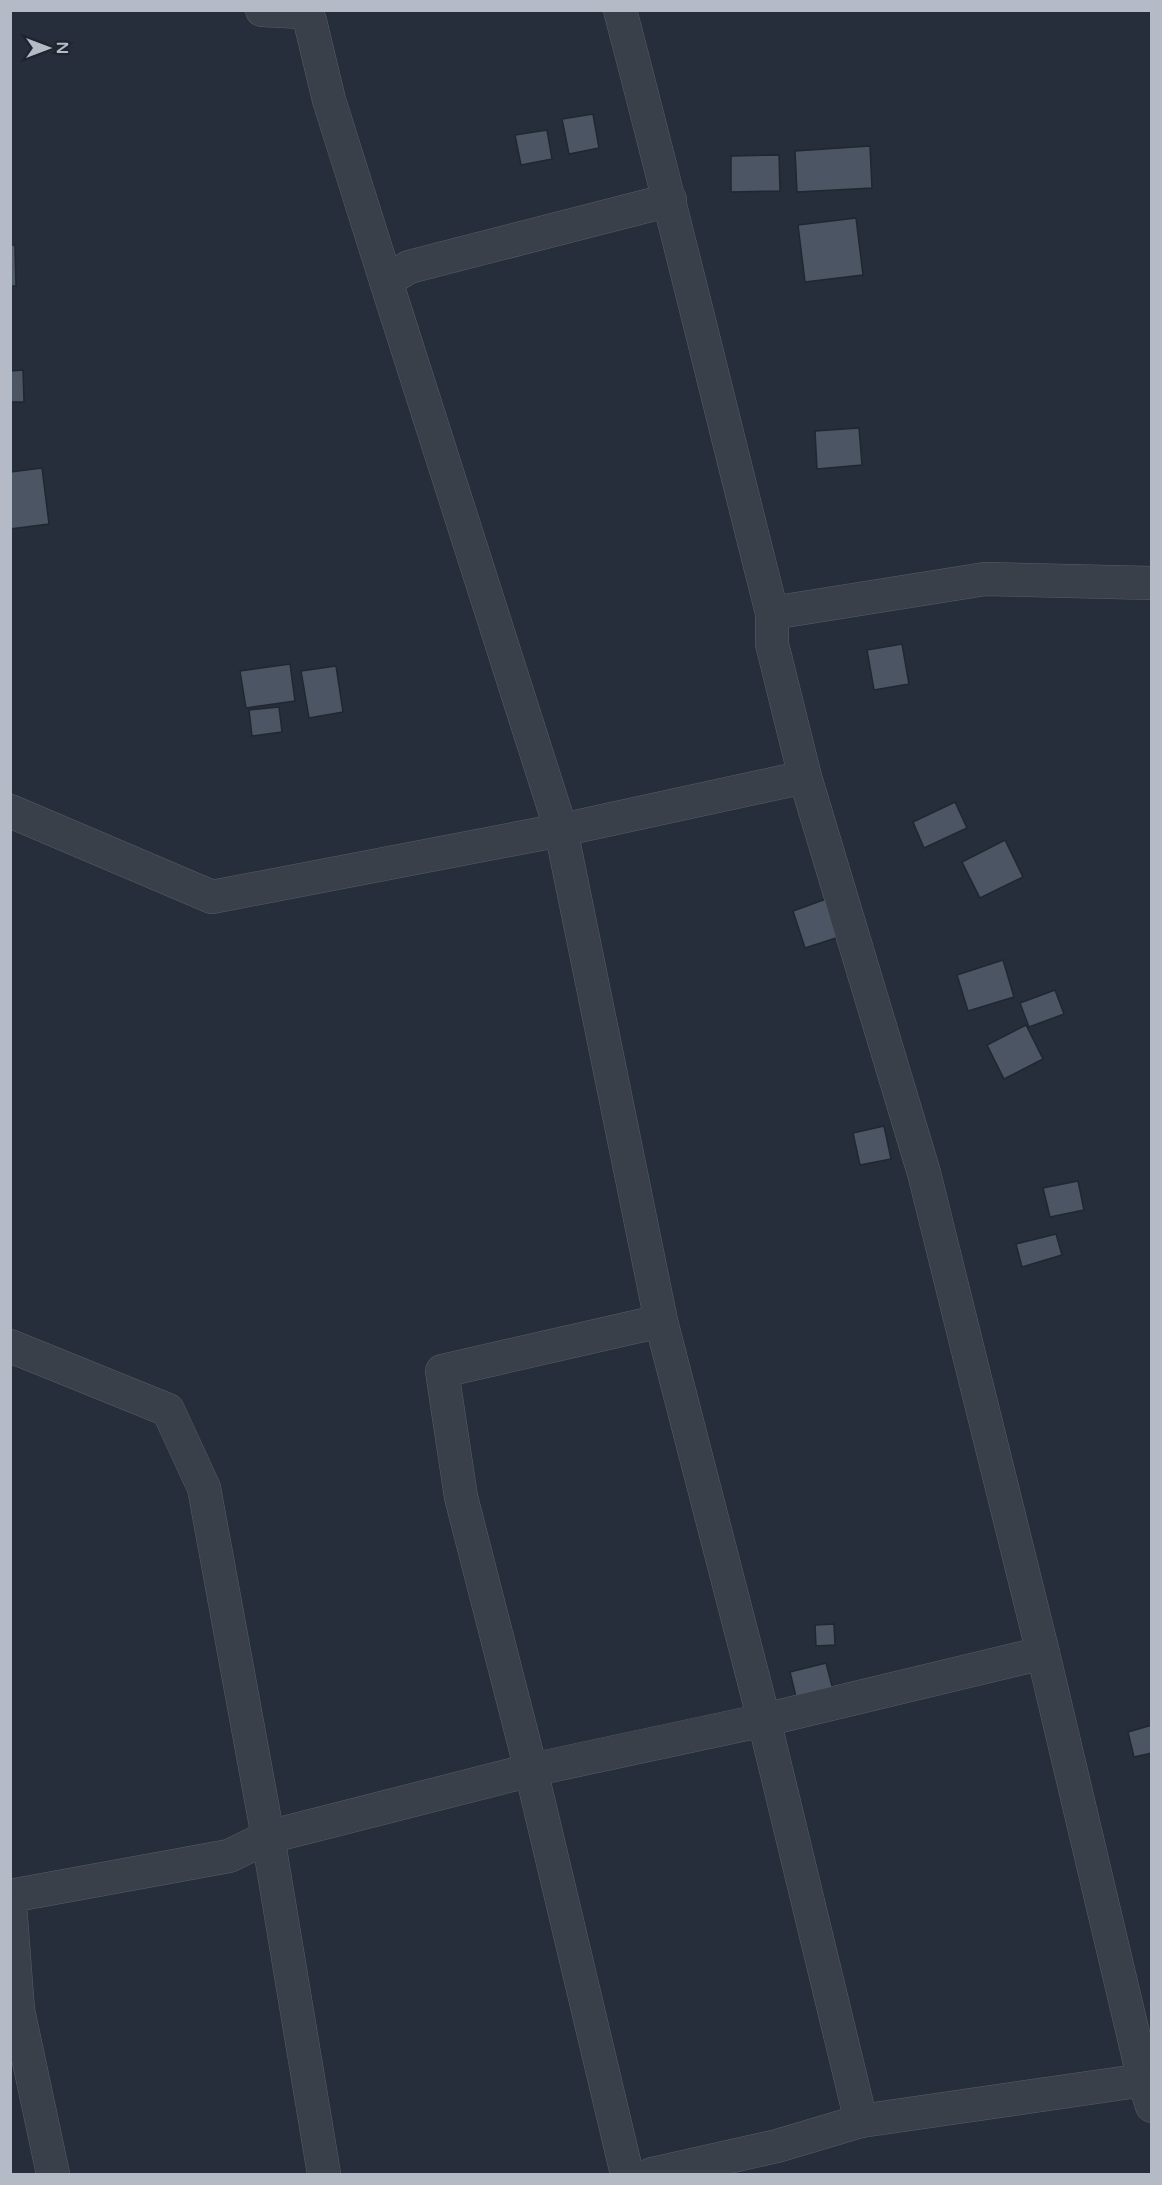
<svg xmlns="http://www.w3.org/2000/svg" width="1162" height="2185" font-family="'Varela Round',sans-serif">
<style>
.building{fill:#4b5563;stroke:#202731;stroke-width:1.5}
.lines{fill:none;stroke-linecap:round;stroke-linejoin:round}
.minor-casing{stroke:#575e68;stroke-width:34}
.minor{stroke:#39404a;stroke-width:33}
</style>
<rect width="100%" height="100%" fill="#252e3a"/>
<!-- building -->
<g class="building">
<polygon points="593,114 599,148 569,154 562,119"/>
<polygon points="547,130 552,159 521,165 515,135"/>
<polygon points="870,146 872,188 797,192 795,151"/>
<polygon points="779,155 780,191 731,192 731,156"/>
<polygon points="856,218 863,275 805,282 798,225"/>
<polygon points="10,245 15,245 16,286 10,286"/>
<polygon points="23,370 24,402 10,402 10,371"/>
<polygon points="859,428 862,465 817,469 815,431"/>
<polygon points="42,468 49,524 10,529 10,472"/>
<polygon points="902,644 909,684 874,690 867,650"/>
<polygon points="290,664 295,701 246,708 240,671"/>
<polygon points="336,666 343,712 309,718 301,671"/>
<polygon points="279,707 282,732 252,736 249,710"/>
<polygon points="955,802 967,828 924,848 913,822"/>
<polygon points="1005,840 1023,877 980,898 962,862"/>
<polygon points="826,899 839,937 805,948 793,911"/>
<polygon points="1003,960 1014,997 968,1011 957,975"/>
<polygon points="1055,990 1064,1014 1029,1027 1020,1003"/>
<polygon points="1026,1025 1043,1059 1004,1079 987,1045"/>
<polygon points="884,1126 891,1159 860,1165 853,1133"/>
<polygon points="1078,1181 1084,1210 1050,1217 1043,1188"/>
<polygon points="1056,1234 1062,1255 1022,1267 1016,1244"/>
<polygon points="834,1624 835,1645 816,1646 815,1625"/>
<polygon points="826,1663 838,1709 801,1717 790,1672"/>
<polygon points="1152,1725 1152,1753 1134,1757 1128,1732"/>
</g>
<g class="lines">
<defs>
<g id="minor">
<polyline points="262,10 301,12 310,21 329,100 386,281"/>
<path d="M620,10C673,211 721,412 772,613V644L805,777L924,1173L1043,1653L1144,2080L1152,2106"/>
<polyline points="670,200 409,267 386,281 561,830 661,1321 764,1720 861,2121"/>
<polyline points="772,613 985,579 1152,583"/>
<polyline points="10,811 212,897 561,830 805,777"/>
<polyline points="10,1346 168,1410 204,1488 268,1837 324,2174"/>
<polyline points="10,1896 229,1856 268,1837 531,1770 764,1720 1043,1653"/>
<polyline points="10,1905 18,2010 53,2174"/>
<polyline points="627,2174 531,1770 461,1497 442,1371 661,1321"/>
<polyline points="652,2174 777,2146 861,2121 1144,2080"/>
</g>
</defs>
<!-- minor casing -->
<use href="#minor" class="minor-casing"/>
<!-- minor -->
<use href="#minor" class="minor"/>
</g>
<!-- border -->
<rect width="1162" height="2185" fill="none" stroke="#b4bbc6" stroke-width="24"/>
<!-- north arrow -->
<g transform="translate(48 48) rotate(90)" stroke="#1e252f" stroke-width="4.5" paint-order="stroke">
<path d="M0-4.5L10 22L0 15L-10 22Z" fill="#b4bbc6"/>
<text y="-9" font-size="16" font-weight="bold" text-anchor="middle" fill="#b4bbc6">N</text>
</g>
</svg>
